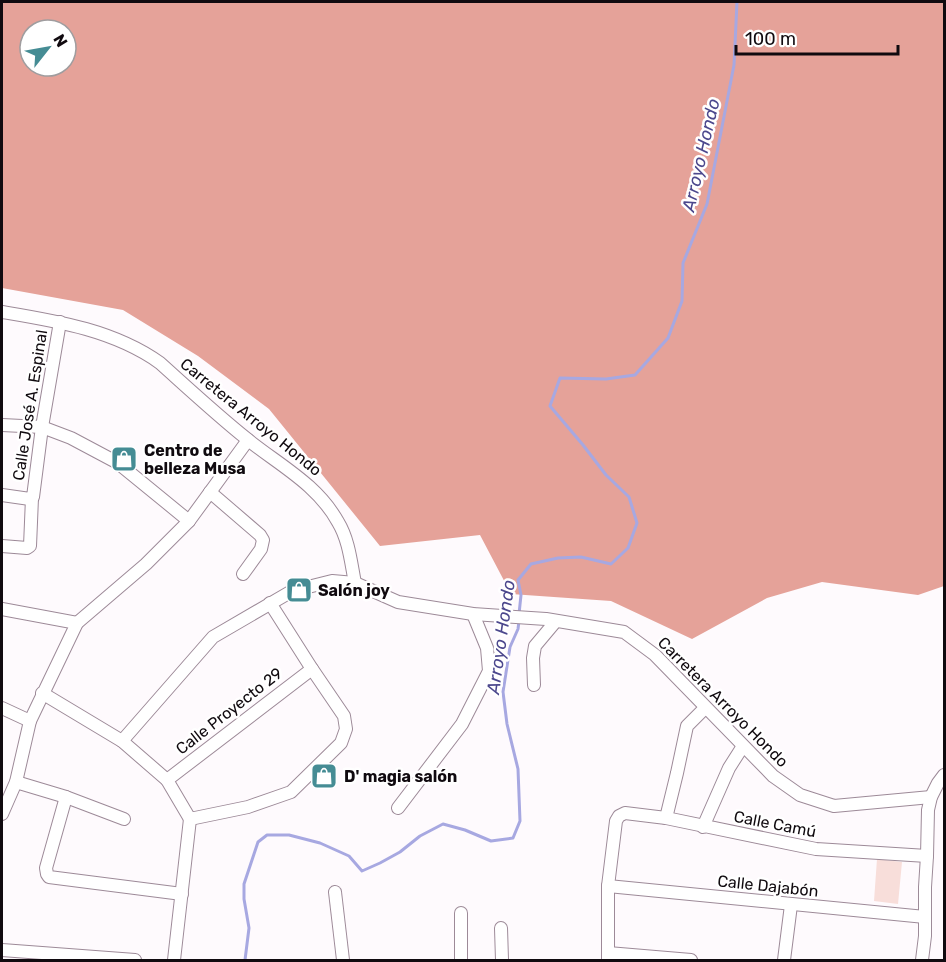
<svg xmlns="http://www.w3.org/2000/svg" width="946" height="962" font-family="Rubik,sans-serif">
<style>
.green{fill:#f8deda}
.forest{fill:#e5a299;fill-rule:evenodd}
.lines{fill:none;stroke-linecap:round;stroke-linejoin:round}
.stream{stroke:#a7a8e1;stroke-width:3}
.street-casing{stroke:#9d8a98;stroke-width:14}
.street{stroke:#fff;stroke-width:12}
.labels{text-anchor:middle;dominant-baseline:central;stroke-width:5;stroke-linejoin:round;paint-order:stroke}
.street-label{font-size:16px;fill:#100a0f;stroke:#fff}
.poi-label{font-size:16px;font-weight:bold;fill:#100a0f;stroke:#fff;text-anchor:start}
.water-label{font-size:18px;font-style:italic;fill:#4c488d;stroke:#fff}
</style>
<rect width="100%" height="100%" fill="#fefafd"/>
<!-- green -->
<polygon class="green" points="877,859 902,862 898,904 874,901"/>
<!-- forest -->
<path class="forest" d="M2,2H944V586L918,595L822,582L767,598L692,639L611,601L511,594L480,535L380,546L269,409L198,356L123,310L2,288ZM30,30H66V66H30Z"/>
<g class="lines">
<!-- stream -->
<g class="stream">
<polyline points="519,614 521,595 518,580 531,564 558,558 581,557 611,564 628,548 637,523 629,497 606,475 583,445 550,406 560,378 606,379 635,375 668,338 682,301 683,263 707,204 734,65 737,2"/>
<polyline points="245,960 249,928 244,899 244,884 258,842 267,835 289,835 320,843 349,856 362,871 380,863 400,852 420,836 443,824 465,830 491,841 513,838 520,821 518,769 507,724 503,692 510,647 518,629 519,621"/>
</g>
<defs>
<g id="street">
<path d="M2,312C56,321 114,330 160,363C189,389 217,415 247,439C279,465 317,484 338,522C349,540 351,563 355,583"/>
<polyline points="2,425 42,427 71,438 118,463 189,521"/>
<polyline points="210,492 260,535 263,540 261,549 243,574"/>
<polyline points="2,495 30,499 33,497 42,427 60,322"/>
<polyline points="2,546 27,548 30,546 32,498"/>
<polyline points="2,609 77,623"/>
<polyline points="534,685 533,658 535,646 556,621"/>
<polyline points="42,693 122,741 167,780 190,819"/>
<polyline points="2,708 30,721"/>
<polyline points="122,741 213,637 292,591 332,581 355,583 398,602 473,614 546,619 624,632 655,655 773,776 800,795 834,806 931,797"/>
<polyline points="167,780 312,669"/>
<polyline points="16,782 66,797 124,819"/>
<polyline points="66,797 46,868 47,874 49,877 182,894"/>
<polyline points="398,808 462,724 489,671 487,648 473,614"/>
<polyline points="2,814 16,782 30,721 77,623 146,564 189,521 248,440"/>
<polyline points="666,818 677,773 687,726 705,708"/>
<polyline points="190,819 248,807 291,792 341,743 346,729 344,716 312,669 270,603"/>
<polyline points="703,827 729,768 743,746"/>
<polyline points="608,886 925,917"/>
<polyline points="335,892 343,960"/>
<polyline points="501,928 502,960"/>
<polyline points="2,950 135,960"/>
<polyline points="608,953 691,960"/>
<polyline points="174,960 190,819"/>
<polyline points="461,960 461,913"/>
<polyline points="608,960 608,886 616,821 619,816 625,813 666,818 816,849 927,856"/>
<polyline points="784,960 791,905"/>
<polyline points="922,960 925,936 925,887 927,856 928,810 931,797 938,783 944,775"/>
</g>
</defs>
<!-- street casing -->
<use href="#street" class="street-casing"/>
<!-- street -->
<use href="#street" class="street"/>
</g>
<!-- icons -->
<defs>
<symbol id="shop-square" viewBox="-11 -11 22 22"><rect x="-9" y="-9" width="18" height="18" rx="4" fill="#458c94" stroke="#fff"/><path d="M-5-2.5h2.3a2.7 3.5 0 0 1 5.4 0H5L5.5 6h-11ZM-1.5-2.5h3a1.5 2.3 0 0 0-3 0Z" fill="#fff"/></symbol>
</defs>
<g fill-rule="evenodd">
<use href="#shop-square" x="109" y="444" width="30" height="30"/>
<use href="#shop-square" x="284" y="575" width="30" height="30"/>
<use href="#shop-square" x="309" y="761" width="30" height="30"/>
</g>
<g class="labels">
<!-- street labels -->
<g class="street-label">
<text transform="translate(30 405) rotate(-81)">Calle José A. Espinal</text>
<text transform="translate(251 417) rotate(39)">Carretera Arroyo Hondo</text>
<text transform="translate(723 702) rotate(45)">Carretera Arroyo Hondo</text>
<text transform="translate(229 711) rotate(-38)">Calle Proyecto 29</text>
<text transform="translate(775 824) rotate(11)">Calle Camú</text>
<text transform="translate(768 886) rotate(6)">Calle Dajabón</text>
</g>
<!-- poi labels -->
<g class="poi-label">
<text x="144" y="450">Centro de<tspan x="144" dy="18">belleza Musa</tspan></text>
<text x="318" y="590">Salón joy</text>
<text x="344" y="776">D' magia salón</text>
</g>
<!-- water labels -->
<g class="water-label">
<text transform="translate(701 155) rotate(-77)">Arroyo Hondo</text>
<text transform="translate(501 637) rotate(-82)">Arroyo Hondo</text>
</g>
</g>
<!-- border -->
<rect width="946" height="962" fill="none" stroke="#100a0f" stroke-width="6"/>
<!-- north arrow -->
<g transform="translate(48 48) rotate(59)"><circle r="28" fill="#ffffff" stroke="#9f9d9f" stroke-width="1.5"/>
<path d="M0-4.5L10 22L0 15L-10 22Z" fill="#458c94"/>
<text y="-9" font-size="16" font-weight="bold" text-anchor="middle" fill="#100a0f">N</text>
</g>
<!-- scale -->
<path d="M736 45v9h162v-9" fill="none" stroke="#100a0f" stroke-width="3"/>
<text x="745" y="45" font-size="18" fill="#100a0f" stroke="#ffffff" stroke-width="4.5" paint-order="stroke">100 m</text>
</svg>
